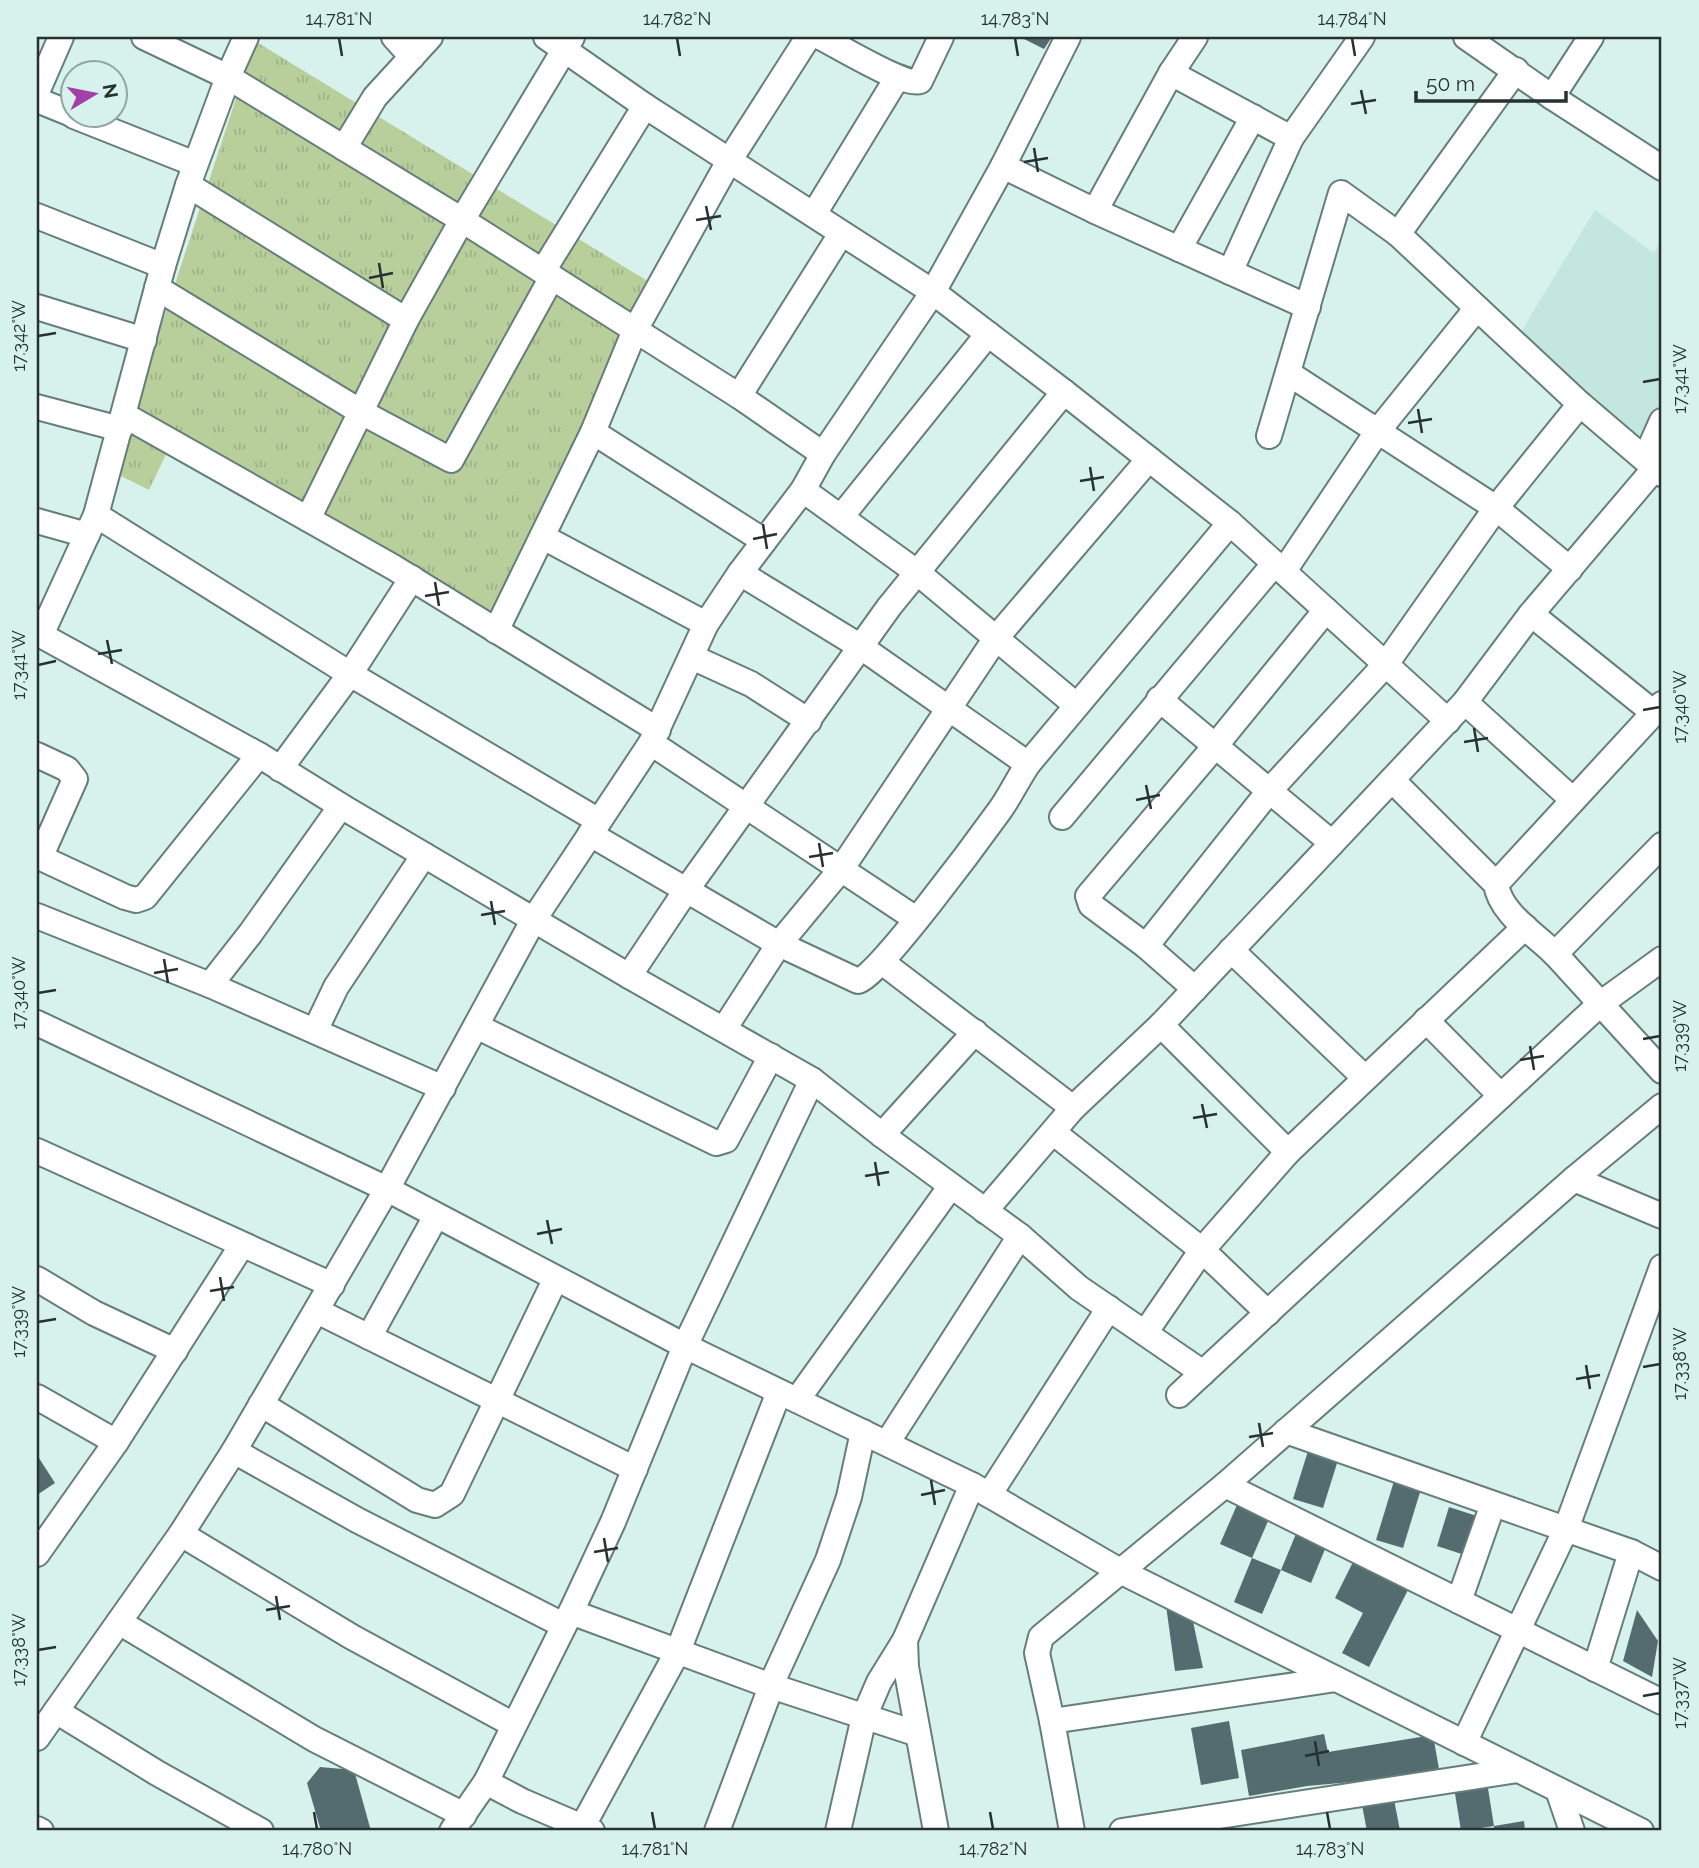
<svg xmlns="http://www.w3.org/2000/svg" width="1699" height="1868" font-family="Raleway,sans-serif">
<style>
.built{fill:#c3e6e0}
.grass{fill:url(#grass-tufts)}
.building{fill:#546b70}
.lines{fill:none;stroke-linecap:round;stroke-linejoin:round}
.minor-casing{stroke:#667e7a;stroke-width:28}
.minor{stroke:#fff;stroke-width:24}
.ticks{fill:none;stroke:#27312f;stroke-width:2.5}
.neatline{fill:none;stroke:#27312f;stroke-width:2.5}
.ticks-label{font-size:18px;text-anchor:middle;fill:#27312f}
</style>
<defs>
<pattern id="grass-tufts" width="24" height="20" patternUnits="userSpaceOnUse" patternTransform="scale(1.75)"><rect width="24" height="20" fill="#b8cf9c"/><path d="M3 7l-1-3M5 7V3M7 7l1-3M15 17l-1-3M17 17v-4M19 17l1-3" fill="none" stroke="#9eb287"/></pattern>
</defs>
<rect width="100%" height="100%" fill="#d7f2ed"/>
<!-- built -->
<polygon class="built" points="1595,210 1654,253 1662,240 1662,404 1642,446 1519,335"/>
<!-- grass -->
<polygon class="grass" points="255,41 659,288 497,630 168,450 149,490 113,472"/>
<!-- building -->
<g class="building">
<polygon points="1020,37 1052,37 1044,49"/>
<polygon points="1308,1451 1338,1460 1323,1508 1293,1499"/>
<polygon points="37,1455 55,1483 37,1495"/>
<polygon points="1394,1481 1421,1489 1403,1548 1376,1540"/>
<polygon points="1240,1498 1272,1512 1252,1558 1220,1544"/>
<polygon points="1449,1507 1483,1518 1471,1557 1437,1546"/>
<polygon points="1298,1529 1328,1542 1311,1583 1281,1570"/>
<polygon points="1356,1556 1411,1584 1369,1667 1342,1653 1363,1613 1335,1598"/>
<polygon points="1252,1558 1281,1570 1262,1614 1234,1602"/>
<polygon points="1165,1598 1192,1617 1203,1668 1175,1671"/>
<polygon points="1637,1610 1658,1641 1652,1677 1623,1661"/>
<polygon points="1229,1721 1239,1778 1201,1785 1191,1728"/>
<polygon points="1324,1734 1328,1752 1433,1735 1439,1769 1384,1779 1307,1786 1249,1796 1241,1750"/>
<polygon points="320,1767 354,1770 371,1831 321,1831 307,1783"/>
<polygon points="1486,1776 1494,1826 1461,1831 1453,1781"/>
<polygon points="1393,1794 1400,1831 1367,1831 1361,1800"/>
<polygon points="1524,1821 1525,1831 1494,1831 1494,1826"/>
</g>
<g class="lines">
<defs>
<g id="minor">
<polyline points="144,37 228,77 462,220 739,396 823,454"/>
<polyline points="394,37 412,57"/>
<polyline points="546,37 645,106 933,292 1064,392 1230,523 1448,721"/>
<path d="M820,37C838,46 905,87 920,81L941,37"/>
<polyline points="1466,37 1552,97 1662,168"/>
<polyline points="1171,73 1291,138 1362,37"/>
<polyline points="37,92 61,37"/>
<polyline points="1552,97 1591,37"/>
<polyline points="37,100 74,115"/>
<polyline points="74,116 195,164"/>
<polyline points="344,148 375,97 430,37"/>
<polyline points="1003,166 1095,211 1308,307"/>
<polyline points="188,185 406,320"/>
<polyline points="1095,211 1171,73 1195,37"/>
<polyline points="814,214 897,78"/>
<polyline points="37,216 163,266"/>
<polyline points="1398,234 1516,70"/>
<polyline points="1179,249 1253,117"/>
<polyline points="543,271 645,106"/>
<polyline points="1230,272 1291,138"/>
<polyline points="157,288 361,412 451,460 552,277"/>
<polyline points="37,307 144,340"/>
<polyline points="1288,373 1496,508 1570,569"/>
<polyline points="739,396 841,234"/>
<polyline points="37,407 120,429"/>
<polyline points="124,415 393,567 658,730"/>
<polyline points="593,432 764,541"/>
<polyline points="1269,436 1341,193 1398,234 1580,404 1662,474"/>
<polyline points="1645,459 1662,421"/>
<polyline points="803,490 918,573 1076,705"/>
<polyline points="96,515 350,674 599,821"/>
<polyline points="841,517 988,334"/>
<polyline points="308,519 406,320 462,220 572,37"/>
<polyline points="37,521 87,535"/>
<polyline points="543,537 706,624"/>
<polyline points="1284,571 1377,432 1477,308"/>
<polyline points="740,573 861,647 1028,764"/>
<polyline points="1531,614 1654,713"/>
<polyline points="496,631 593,432 635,330 729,161 807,39 811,37"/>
<polyline points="37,633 259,755 341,806 629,976 812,1080 882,1135 1020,1236 1079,1288 1203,1373"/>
<polyline points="41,635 96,515 163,266 188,185 228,77 246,37"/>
<polyline points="692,657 751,684 809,721"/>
<polyline points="1159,699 1332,843"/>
<polyline points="1465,702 1573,800"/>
<polyline points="651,743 916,919"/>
<polyline points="37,755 67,769 75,779 40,858"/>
<polyline points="280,769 350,674 412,578"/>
<path d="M1392,780L1496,884C1500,914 1537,935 1557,956C1592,994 1627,1033 1662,1071"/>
<polyline points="1062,817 1275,563"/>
<path d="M590,834L779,944L858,981C877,978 982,835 1000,810C1010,796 1018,779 1028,764L1230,523"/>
<polyline points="37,856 125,897 136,900 145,897 259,755"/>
<polyline points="1496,884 1662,704"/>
<polyline points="37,916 210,985 443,1088"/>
<polyline points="1146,946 1270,790 1386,664 1496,508 1580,404"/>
<polyline points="1231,950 1365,1078"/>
<polyline points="1555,954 1662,845"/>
<polyline points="882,962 1073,1108"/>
<polyline points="629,976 687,889 889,607 1064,392"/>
<polyline points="210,985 250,934 341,806"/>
<polyline points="1195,989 1146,946 1091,905 1088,896 1216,745 1326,610"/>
<polyline points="1426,1020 1501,1096"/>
<polyline points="37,1023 387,1189 685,1346 972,1485 1120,1571 1641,1831"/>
<polyline points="1161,1025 1288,1152"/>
<polyline points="476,1026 716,1143 726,1140 771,1056"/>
<polyline points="724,1029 779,944 842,868 996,638 1149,459"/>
<polyline points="315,1031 336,987 424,855"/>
<polyline points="1054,1133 1202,1250 1268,1313"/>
<polyline points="882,1135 975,1032"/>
<polyline points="37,1151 332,1285"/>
<polyline points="1574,1179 1662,1216"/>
<polyline points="985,1211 1073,1108 1161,1025 1465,702 1531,614 1655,468"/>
<polyline points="37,1279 94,1313 175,1351"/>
<polyline points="317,1311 635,1469"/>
<polyline points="1145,1333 1202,1250 1288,1152 1525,927"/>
<polyline points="369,1337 436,1216"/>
<polyline points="1179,1395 1600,1004 1662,959"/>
<polyline points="37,1397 116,1442"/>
<polyline points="797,1400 951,1186"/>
<polyline points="261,1404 417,1500 435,1505 452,1494 555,1280"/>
<polyline points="1286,1431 1631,1552 1662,1568"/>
<polyline points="887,1443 1020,1236"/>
<polyline points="234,1451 357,1520 563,1625"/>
<polyline points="1225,1485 1662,1702"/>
<polyline points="989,1495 1109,1308"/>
<polyline points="181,1534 352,1637 514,1725"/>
<polyline points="37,1554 116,1442 242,1245"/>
<polyline points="1459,1601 1493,1504"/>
<polyline points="571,1612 771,1686 918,1734"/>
<polyline points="119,1622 314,1739 464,1815"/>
<polyline points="1595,1669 1631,1552"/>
<polyline points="56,1711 157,1773 261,1831"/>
<polyline points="1052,1721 1336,1679"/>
<polyline points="37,1738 181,1534 234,1451 387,1189 534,919 651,743 706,624 740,573 803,490 823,454 933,292 1003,166 1068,37"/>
<polyline points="1464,1743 1566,1529 1662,1267"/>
<polyline points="486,1782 522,1801 592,1831"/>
<polyline points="1558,1790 1572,1831"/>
<polyline points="37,1829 41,1831"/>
<polyline points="452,1831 486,1782 571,1612 613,1522 685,1346 812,1080"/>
<polyline points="580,1831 678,1651 779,1392"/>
<polyline points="717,1831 775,1676 828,1560 849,1497 863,1432"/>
<polyline points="838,1831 864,1717 879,1682 905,1640"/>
<polyline points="936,1831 906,1667 905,1640 972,1485"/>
<polyline points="1072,1831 1052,1721 1037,1653 1041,1637 1225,1485 1574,1179 1662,1106"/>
<polyline points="1122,1831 1518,1770"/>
</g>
</defs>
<!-- minor casing -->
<use href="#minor" class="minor-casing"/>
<!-- minor -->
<use href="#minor" class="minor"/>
</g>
<!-- ticks -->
<path class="ticks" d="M339,38L342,56M677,38L680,56M1015,38L1018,56M1352,38L1355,56M1361,90L1366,114M1351,104L1376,100M1034,148L1038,172M1024,162L1048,158M706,206L711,230M696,220L721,216M379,263L383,288M369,278L393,273M38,336L56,333M1643,382L1660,379M1418,409L1422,433M1408,423L1432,419M1090,467L1094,491M1080,481L1104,477M763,524L767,549M753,539L777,534M435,582L439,606M425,596L449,592M107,640L112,664M98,654L122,650M38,665L56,661M1643,710L1660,707M1474,728L1478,752M1464,742L1488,738M1146,785L1151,809M1136,800L1160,795M819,843L823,867M809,857L833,853M491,901L495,925M481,915L505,911M164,959L168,983M154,973L178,969M38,993L56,990M1643,1039L1660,1036M1530,1046L1534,1070M1520,1060L1544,1056M1202,1104L1207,1128M1193,1118L1217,1114M875,1162L879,1186M865,1176L889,1172M547,1220L552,1244M537,1234L562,1229M220,1277L224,1301M210,1291L234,1287M38,1322L56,1319M1586,1365L1590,1389M1643,1367L1660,1364M1576,1379L1600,1375M1259,1423L1263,1447M1249,1437L1273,1433M931,1480L935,1505M921,1495L945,1490M604,1538L608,1562M594,1552L618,1548M276,1596L280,1620M266,1610L290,1606M38,1650L56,1647M1643,1696L1660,1693M1315,1741L1319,1766M1305,1756L1329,1751M314,1812L317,1829M652,1812L655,1829M990,1812L993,1829M1327,1812L1330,1829"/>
<!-- border -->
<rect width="1699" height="1868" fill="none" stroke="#d7f2ed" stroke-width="77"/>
<!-- north arrow -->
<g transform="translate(94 94) rotate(80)"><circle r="33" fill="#d7f2ed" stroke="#91a5a1" stroke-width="2"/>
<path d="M0-5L12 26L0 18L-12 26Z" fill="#a240a7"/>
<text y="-10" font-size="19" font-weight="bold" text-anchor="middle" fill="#27312f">N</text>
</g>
<!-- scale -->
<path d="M1416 91v10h150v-10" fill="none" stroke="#27312f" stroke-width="3.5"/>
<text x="1426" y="91" font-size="21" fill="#27312f" stroke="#d7f2ed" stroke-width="5" paint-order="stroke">50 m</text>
<rect x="38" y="38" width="1622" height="1791" class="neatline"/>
<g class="ticks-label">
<text x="339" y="25">14.781°N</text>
<text x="677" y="25">14.782°N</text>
<text x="1015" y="25">14.783°N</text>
<text x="1352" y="25">14.784°N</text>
<text transform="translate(19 336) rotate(-90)" y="6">17.342°W</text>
<text transform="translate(1680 379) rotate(-90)" y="6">17.341°W</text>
<text transform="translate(19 665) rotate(-90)" y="6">17.341°W</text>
<text transform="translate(1680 707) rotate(-90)" y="6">17.340°W</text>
<text transform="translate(19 993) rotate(-90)" y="6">17.340°W</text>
<text transform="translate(1680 1036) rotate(-90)" y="6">17.339°W</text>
<text transform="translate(19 1322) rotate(-90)" y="6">17.339°W</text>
<text transform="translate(1680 1364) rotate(-90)" y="6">17.338°W</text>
<text transform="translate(19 1650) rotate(-90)" y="6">17.338°W</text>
<text transform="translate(1680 1693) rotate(-90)" y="6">17.337°W</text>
<text x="317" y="1855">14.780°N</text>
<text x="655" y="1855">14.781°N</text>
<text x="993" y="1855">14.782°N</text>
<text x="1330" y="1855">14.783°N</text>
</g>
</svg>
